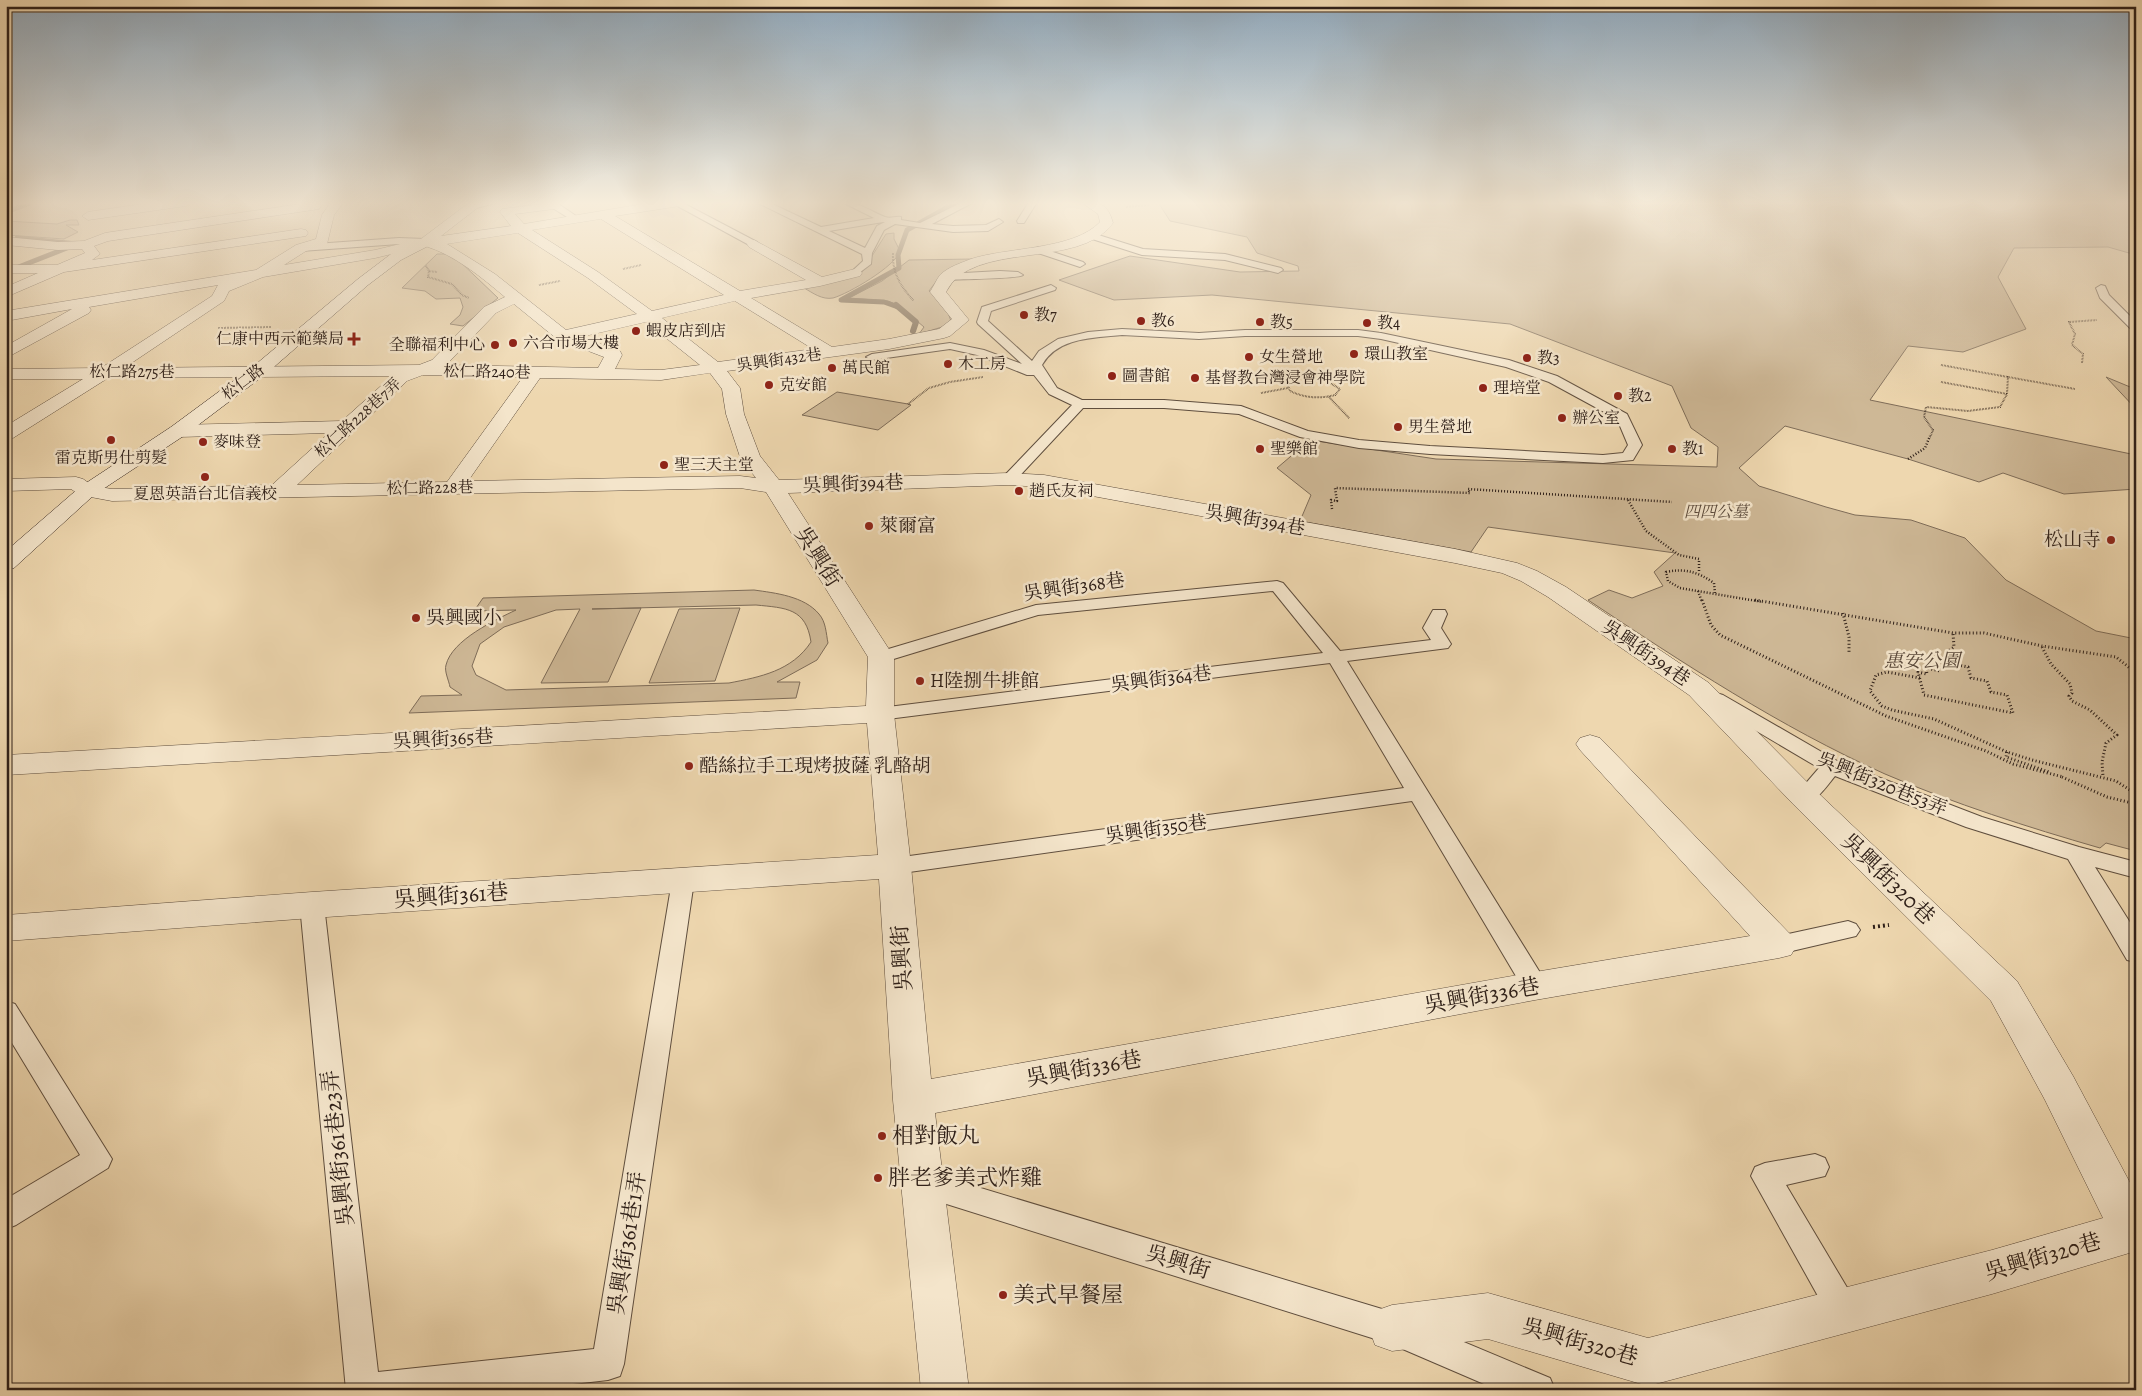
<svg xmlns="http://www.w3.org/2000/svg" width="2142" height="1396" font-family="Alegreya,'Noto Serif TC',serif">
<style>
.green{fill:#ceb896;stroke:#7e6c58;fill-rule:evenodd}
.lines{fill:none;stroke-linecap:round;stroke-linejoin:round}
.stream-far1{stroke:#7b6954;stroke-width:5}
.stream{stroke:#7b6954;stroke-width:6}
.lane-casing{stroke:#5f4e3e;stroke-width:2}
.street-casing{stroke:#5f4e3e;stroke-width:1}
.secondary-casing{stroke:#2f2019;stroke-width:1}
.path-far3{stroke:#2f2019;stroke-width:2;stroke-dasharray:0.5 1;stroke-linecap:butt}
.path-far2{stroke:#2f2019;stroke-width:2.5;stroke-dasharray:1 2;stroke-linecap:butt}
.path-far1{stroke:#2f2019;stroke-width:3;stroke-dasharray:1 2.5;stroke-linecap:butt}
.path{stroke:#2f2019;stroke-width:4;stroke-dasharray:2 3;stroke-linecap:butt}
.lane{fill:#f4e5cb;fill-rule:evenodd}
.street{fill:#f4e5cb;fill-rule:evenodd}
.secondary{fill:#f4e5cb;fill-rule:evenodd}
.poi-dot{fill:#8f2418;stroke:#f4e5cb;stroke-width:2}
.labels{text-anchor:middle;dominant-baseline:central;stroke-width:5;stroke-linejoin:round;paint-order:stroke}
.far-poi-label{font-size:16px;fill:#2f2019;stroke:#f4e5cb;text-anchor:start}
.far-street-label{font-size:16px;fill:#2f2019;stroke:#f4e5cb}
.far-park-label{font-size:16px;font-style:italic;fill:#574638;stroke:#f4e5cb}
.street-label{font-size:19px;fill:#2f2019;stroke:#f4e5cb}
.poi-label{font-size:19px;fill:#2f2019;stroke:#f4e5cb;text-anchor:start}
.park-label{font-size:19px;font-style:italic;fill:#574638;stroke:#f4e5cb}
.near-street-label{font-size:22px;fill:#2f2019;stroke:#f4e5cb}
.near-poi-label{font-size:22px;fill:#2f2019;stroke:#f4e5cb;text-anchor:start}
</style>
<rect width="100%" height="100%" fill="#eed7af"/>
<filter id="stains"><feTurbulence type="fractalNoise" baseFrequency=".004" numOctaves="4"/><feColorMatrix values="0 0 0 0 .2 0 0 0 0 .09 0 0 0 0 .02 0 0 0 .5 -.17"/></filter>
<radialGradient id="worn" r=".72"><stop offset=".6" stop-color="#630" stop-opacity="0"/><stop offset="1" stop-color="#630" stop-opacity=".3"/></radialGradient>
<!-- green -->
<g class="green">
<path d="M1158,202H2136V255L2108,247L2014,248L1998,277L2026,329L1963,352L1908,346L1870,400L2136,455V489L2064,494L2003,473L1979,482L1908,459L1785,426L1739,468L1759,486L1826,507L1855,515L1911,520L1965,538L2006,580L2096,631L2136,639V851L2106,843L2100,848C2027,827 1955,804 1885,774C1780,727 1683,663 1588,600L1609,590L1632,598L1663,586L1654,572L1675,553L1488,527L1471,552L1300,521L1311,495L1277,468L1310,440L1436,459L1717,467L1718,447L1691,428L1672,386L1510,324L1212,295L1114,300L1059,280L1130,256L1240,272L1299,271L1298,266L1257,253L1247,237L1170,221Z"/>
<polygon points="70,220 77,220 79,225 66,225 78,232 64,239 6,235 6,221 57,224"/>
<path d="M894,233V239L900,251C896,266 848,294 833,298C822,300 813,293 804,288L860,275L886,234Z"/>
<polygon points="437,254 452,254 498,298 463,326 450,324 460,315 463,307 460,298 436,299 425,291 402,288"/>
<polygon points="973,259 941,275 929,291 945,304 952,324 919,334 924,327 898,305 888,301 849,298 882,281 909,260"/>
<polygon points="2106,377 2135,389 2136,409"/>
<polygon points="837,392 908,404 911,405 878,430 802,415"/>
<path d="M754,590C775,593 804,596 819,614C826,622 826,633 828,643L817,660L777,682H800L796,698L409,713L421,696L462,695L450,687C449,681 444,671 446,665C452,640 495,620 516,610L474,611L483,598ZM756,605C786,608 806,608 811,642C792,671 760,677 729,683L506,690L476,675L472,666L480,644L504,627L556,610L580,609L541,683L608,682L641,608L592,609Z"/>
<polygon points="740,608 715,681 649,683 679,609"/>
</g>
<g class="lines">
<!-- stream-far1 -->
<g class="stream-far1">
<polyline points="6,212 33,202"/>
<polyline points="11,270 77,244 17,238"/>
<polyline points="898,307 884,302 841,300 899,268 898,255 907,230 957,202"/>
</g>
<!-- stream -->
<polyline class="stream" points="896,305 916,322 913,331"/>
<defs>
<g id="lane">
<polygon points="499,202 476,208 472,205 476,202"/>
<polygon points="681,202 757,242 759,244 757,246 751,246 672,203"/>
<path d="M756,202H768L821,227L874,218L842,202C859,202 870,211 885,217C891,219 895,216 901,217V220L920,223L963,202H974L932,224L953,226L986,225L999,219L1003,222L988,231L953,232L895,224L884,230L872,253L871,264L855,276L850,273L863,261L862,254ZM883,222H885L877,226L865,248L829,231Z"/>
<polygon points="1029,202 1037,202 1024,223 1018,223 1017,221"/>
<polygon points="551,203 557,203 582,220 575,222 551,207"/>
<polygon points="1092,233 1143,249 1225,254 1281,268 1283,270 1278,273 1225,260 1142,255 1089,238 1087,236"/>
<polygon points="399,238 425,239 430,242 425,245 399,244 301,251 296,248 301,245"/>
<polygon points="1038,247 1083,262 1085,264 1080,267 1035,252 1033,250"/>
<path d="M1000,271L1018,272L1023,275C1019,279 957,279 946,280L941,277L946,274Z"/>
<path d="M1051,285L1056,288L1055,290L991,311L988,321L1032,361L1039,351L1058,339L1088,332L1122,329L1199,333L1245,330H1358L1381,333L1509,360L1557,376L1627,414L1642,445L1633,460L1603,463L1430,454L1359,448L1300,437L1239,414L1164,408H1083L1014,482H1004L1002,479L1004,476L1072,405L1049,394L1034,375H1027L977,355L950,349L872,360L866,357L872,354L950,343L984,350L1022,364L978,324L977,322L982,307ZM1122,335L1199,339L1245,336H1358L1381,339L1506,367L1549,382L1617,419L1628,445L1623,453L1603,455L1430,446L1359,440L1308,431L1241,406L1164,400H1082L1057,388L1042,365C1058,337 1093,338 1122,335Z"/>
<polygon points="2101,285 2105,286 2109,295 2136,322 2136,331 2132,330 2100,298 2096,288"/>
<polygon points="1277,581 1283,583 1340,651 1431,640 1423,628 1433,610 1445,610 1447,614 1441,628 1451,644 1448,648 1347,661 1544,979 1547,986 1544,993 1535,996 1526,993 1412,801 895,874 887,872 884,866 887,860 895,858 1404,788 1330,663 880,720 873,718 870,714 873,710 880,708 1323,653 1273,591 1038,615 887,661 881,662 875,661 872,657 875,653 1036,605"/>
<path d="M1716,693L1723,695L1839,762L1982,817L2079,847L2136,862V878L2095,867L2136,932V962L2127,960L2068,859L1966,827L1835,776C1825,788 1814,807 1797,802L1794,797L1819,768L1709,703L1707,699L1709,695Z"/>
<polygon points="683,873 691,875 694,881 624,1364 620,1376 608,1380 521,1390 346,1390 300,905 304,899 312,896 320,899 324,905 378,1372 594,1349 672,881 675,875"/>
<polygon points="1848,921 1856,924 1860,930 1856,936 1779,954 1771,951 1767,945 1771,939 1779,936"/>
<polygon points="6,1001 15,1004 112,1159 108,1168 16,1225 6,1229 6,1199 80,1155 6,1033"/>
<polygon points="1815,1154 1825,1158 1829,1167 1825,1176 1786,1185 1855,1301 1860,1312 1855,1323 1844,1328 1833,1323 1751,1176 1755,1167 1765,1163"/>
<polygon points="921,1170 1392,1312 1550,1378 1555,1390 1498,1390 1391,1344 921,1196 911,1192 907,1183 911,1174"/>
</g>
<g id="street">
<polygon points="157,202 192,202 186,206 88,220 82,216 88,212"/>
<polygon points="314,202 319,203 321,206 319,209 108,241 94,246 100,254 92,260 301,229 306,230 308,233 306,236 64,272 6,297 6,287 38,273 6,273 6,265 57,265 85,253 82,249 58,250 6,245 6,237 58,242 84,241 105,233"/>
<path d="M331,202H344L334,215L327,244L306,251L284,265L375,250L421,239L470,202H485L441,236L511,226L500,212L502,209L558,202L560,205L554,209L515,214L524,224L655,202H686L680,206L615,216L740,291L806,280L749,247L747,244L754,240L822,277L855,269L860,270L862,273L860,276L820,286L751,298L832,347L889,339L939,329L952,319L930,292C934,286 936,280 940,275C948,267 961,263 971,259C1008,247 1074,250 1100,222L1098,214L1081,202C1100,202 1108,204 1113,223C1079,271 973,239 946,292L969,320L950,336L944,338L889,349L727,371L740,388L744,414L760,456L779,480L1009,473L1044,475L1455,549L1517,563L1537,571L1566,587L1709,683L1815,790L2017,981L2073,1076L2136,1194V1251L1992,1294L1648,1386L1488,1339L1392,1351L1375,1345L1369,1328L1375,1311L1392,1305L1488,1293L1648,1338L1992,1250L2103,1218L2045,1100L1991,1001L1793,804L1689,695L1548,597L1521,581L1502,573L1455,563L1044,487L1009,485L788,493L894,657V714L911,866L931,1079L1535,972L1750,936L1580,750L1576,744L1580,738L1590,735L1600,738L1791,935L1797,945L1791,955L1779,958L1535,1000L935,1113L969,1390H921L893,1100L879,879L312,918L6,941V915L312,892L878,855L867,723L6,775V755L866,706L868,657L766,492L740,488L112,501L80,495L71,489L6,491V479L76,477L83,479L93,486L112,489L272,485L329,433L178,437L171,435L168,431L171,427L178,425L342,421L392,376L108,378L13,438L6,440V426L83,379H6V369L101,368L212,296L218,285L89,307L91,310L89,313L6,358V346L72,309L6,321V311L256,270L296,245L316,239L322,215ZM601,219L724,295L652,311L598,272L532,230ZM518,233L588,278L637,314L566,330L495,274L447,244ZM425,246C455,255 481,277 505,297L484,307L432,360L419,365L124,368L224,301L229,291L263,277L375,258ZM735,301L813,349L718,362L662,318ZM514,304L557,339L604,357L598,368L446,365L496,313ZM646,322L700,365L661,370L615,369L622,355L620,351L581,337ZM710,373L722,389L726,414L740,457L756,478L740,476L468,481L540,378L661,380ZM423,375L523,377L447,482L297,485L407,381Z"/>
</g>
<polygon id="secondary" points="425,238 430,239 432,242 430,245 401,260 368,285 267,373 185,435 94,495 14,568 6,570 6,551 80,487 171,427 255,365 358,279 391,254"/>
</defs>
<!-- lane casing -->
<use href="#lane" class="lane-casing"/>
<!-- street casing -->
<use href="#street" class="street-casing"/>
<!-- secondary casing -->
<use href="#secondary" class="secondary-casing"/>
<!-- path-far3 -->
<g class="path-far3">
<polyline points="1126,207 1149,205"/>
<path d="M893,253C892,273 901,287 914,301"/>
<polyline points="426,266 429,271 437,272"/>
<polyline points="623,269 641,265"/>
<polyline points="429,271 428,277 452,284 462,295 469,298"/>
<polyline points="539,285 560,281"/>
<polyline points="218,328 271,327"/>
<polyline points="2082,363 2083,354 2072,345 2075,334 2069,322 2097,320"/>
<polyline points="1941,365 2008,377"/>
<path d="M1302,378L1327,381L1340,389L1335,395C1319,399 1305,398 1290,391L1288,385Z"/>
<polyline points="1941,382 2007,394 2008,377 2075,389"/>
<polyline points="1261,393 1288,388"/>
<polyline points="1329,397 1349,418"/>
<polyline points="908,404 929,388 950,382 983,377"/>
<polyline points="1930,437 1933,430 1924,417 1926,407 1968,411 2000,407 2007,394"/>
</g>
<!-- path-far2 -->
<g class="path-far2">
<polyline points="1908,459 1925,448 1930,436"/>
<polyline points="1628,500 1646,531 1679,555 1699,559 1699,572"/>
<polyline points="1332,509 1331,500 1337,501 1335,488 1470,493 1468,489 1672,502"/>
<polyline points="1698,591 1702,602"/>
<path d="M1715,593L1714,583C1698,572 1685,568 1666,572L1668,581L1680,588L1763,602"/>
</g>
<!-- path-far1 -->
<g class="path-far1">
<polyline points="1702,600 1711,625 1720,635 1886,716 1986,751 2013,764 2063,777"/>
<polyline points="1755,600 1953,633 1984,633 2042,646 2116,657 2136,673"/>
<polyline points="1843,613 1849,637 1849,653"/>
<polyline points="2042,647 2051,664 2070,684 2072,693 2069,696 2072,701 2090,710 2117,735 2106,743 2102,762 2103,777"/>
<polygon points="1937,661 1968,667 1971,678 1987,681 1991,692 2007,695 2013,713 1924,695 1918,672 1927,674 1926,668 1940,671"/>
<polyline points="1946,663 1947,652 1954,647 1953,633"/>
<polyline points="1920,678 1887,672 1876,675 1870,691 1882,706 1892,710 1934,719 2007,752 2032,760 2116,781 2136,794"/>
<polyline points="2007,752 2006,757 2049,772"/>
<polyline points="2062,777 2107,797 2136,804"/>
</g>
<!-- path -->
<polyline class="path" points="1873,927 1889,925"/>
<!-- lane -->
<use href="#lane" class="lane"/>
<!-- street -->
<use href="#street" class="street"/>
<!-- secondary -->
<use href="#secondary" class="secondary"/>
</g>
<!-- sky -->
<linearGradient id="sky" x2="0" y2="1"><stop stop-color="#90a9bd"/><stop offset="0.51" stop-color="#f7eddb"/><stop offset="1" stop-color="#f7eddb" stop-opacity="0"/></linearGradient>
<rect width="2142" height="398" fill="url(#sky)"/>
<!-- markers -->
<g class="poi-dot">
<circle cx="1024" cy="315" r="5"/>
<circle cx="1141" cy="321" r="5"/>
<circle cx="1260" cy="322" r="5"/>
<circle cx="1367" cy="323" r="5"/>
<circle cx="636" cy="331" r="5"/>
<path d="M351.5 331.5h5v5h5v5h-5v5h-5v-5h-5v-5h5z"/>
<circle cx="513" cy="343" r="5"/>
<circle cx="495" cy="345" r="5"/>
<circle cx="1354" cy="354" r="5"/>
<circle cx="1249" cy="357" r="5"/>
<circle cx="1527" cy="358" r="5"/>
<circle cx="948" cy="364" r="5"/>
<circle cx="832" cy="368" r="5"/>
<circle cx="1112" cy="376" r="5"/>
<circle cx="1195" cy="378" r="5"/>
<circle cx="769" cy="385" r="5"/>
<circle cx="1483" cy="388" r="5"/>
<circle cx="1618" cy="396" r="5"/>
<circle cx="1562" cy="418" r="5"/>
<circle cx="1398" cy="427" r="5"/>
<circle cx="111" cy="440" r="5"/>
<circle cx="203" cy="442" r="5"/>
<circle cx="1260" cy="449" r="5"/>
<circle cx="1672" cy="449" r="5"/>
<circle cx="664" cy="465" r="5"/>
<circle cx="205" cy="477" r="5"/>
<circle cx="1019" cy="491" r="5"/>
<circle cx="869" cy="526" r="5"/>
<circle cx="2111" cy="540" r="5"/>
<circle cx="416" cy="618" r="5"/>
<circle cx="920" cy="681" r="5"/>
<circle cx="689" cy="766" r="5"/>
<circle cx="882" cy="1136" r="5"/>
<circle cx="878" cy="1178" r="5"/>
<circle cx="1003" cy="1295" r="5"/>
</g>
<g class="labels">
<!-- far-poi labels -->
<g class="far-poi-label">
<text x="1034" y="315">教7</text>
<text x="1151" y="321">教6</text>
<text x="1270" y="322">教5</text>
<text x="1377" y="323">教4</text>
<text x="646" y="331">蝦皮店到店</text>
<text x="344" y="339" text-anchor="end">仁康中西示範藥局</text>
<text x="523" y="343">六合市場大樓</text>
<text x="485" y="345" text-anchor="end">全聯福利中心</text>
<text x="1364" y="354">環山教室</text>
<text x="1259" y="357">女生營地</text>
<text x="1537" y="358">教3</text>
<text x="958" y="364">木工房</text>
<text x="842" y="368">萬民館</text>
<text x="1122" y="376">圖書館</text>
<text x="1205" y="378">基督教台灣浸會神學院</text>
<text x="779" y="385">克安館</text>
<text x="1493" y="388">理培堂</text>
<text x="1628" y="396">教2</text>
<text x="1572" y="418">辦公室</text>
<text x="1408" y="427">男生營地</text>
<text x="213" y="442">麥味登</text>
<text x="1270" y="449">聖樂館</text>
<text x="1682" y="449">教1</text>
<text x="111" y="458" text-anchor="middle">雷克斯男仕剪髮</text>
<text x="674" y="465">聖三天主堂</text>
<text x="1029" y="491">趙氏友祠</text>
<text x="205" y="494" text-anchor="middle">夏恩英語台北信義校</text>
</g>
<!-- far-street labels -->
<g class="far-street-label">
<text transform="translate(779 360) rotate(-8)">吳興街432巷</text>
<text x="132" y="372">松仁路275巷</text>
<text transform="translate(487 372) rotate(1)">松仁路240巷</text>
<text transform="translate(243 382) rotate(-37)">松仁路</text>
<text transform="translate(358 418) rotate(-42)">松仁路228巷7弄</text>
<text transform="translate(430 488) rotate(-1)">松仁路228巷</text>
</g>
<!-- far-park labels -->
<g class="far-park-label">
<text x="1716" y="512">四四公墓</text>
</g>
<!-- street labels -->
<g class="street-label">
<text transform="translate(853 484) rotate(-2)">吳興街394巷</text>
<text transform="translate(1255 520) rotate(10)">吳興街394巷</text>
<text transform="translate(1074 587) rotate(-8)">吳興街368巷</text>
<text transform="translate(1646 653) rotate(34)">吳興街394巷</text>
<text transform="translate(1161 679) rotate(-7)">吳興街364巷</text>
<text transform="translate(443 739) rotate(-3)">吳興街365巷</text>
<text transform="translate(1882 784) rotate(22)">吳興街320巷53弄</text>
<text transform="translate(1156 829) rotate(-8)">吳興街350巷</text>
</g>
<!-- poi labels -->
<g class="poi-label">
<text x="879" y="526">萊爾富</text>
<text x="2101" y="540" text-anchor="end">松山寺</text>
<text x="426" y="618">吳興國小</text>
<text x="930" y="681">H陸捌牛排館</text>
<text x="699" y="766">酷絲拉手工現烤披薩 乳酪胡</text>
</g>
<!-- park labels -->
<g class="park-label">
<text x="1922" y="661">惠安公園</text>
</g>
<!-- near-street labels -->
<g class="near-street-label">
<text transform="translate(818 557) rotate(58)">吳興街</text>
<text transform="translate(1888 879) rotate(44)">吳興街320巷</text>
<text transform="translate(451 896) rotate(-4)">吳興街361巷</text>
<text transform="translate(902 958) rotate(-94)">吳興街</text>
<text transform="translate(1482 996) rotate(-10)">吳興街336巷</text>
<text transform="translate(1084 1069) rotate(-10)">吳興街336巷</text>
<text transform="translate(338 1148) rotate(-96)">吳興街361巷23弄</text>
<text transform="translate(627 1243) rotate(-81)">吳興街361巷1弄</text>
<text transform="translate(2043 1257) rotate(-16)">吳興街320巷</text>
<text transform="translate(1178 1262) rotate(17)">吳興街</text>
<text transform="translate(1580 1342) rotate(16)">吳興街320巷</text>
</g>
<!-- near-poi labels -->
<g class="near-poi-label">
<text x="892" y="1136">相對飯丸</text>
<text x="888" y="1178">胖老爹美式炸雞</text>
<text x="1013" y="1295">美式早餐屋</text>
</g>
</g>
<!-- margin -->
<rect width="2142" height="1396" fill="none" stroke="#eed7af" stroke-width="25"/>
<rect x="8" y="8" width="2127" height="1381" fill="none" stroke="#2f2019" stroke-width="2.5"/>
<rect x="12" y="12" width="2117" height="1371" fill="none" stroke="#2f2019"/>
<rect width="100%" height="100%" filter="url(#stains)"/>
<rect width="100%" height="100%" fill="url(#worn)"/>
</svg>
